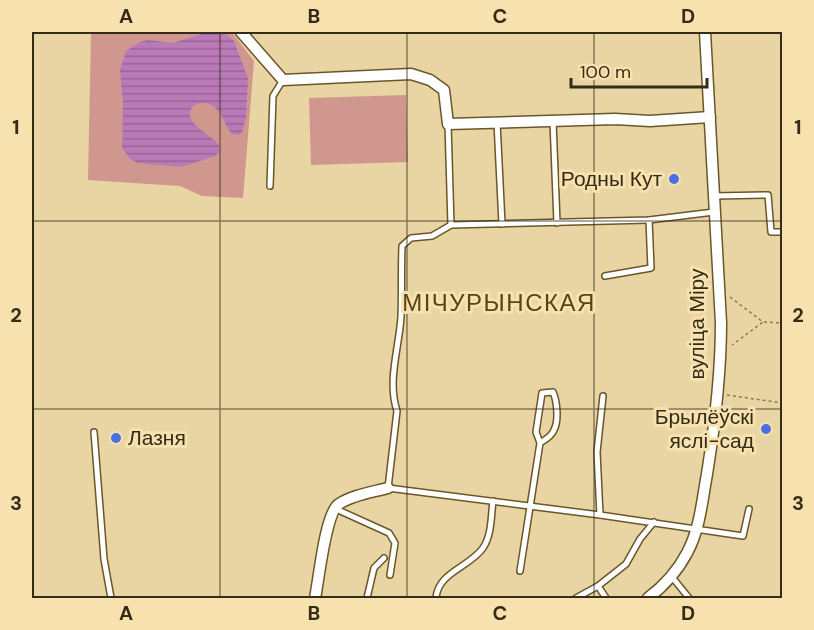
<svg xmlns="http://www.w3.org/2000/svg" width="814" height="630" font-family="'DM Sans',sans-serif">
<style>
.grass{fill:#d0978f}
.water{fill:url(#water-rules)}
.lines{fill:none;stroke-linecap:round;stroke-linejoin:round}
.service-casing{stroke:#695728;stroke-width:8}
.minor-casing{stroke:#695728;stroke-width:13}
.path{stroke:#887a58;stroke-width:1.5;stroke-dasharray:3 3;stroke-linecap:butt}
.service{stroke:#fff;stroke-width:5}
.minor{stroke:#fff;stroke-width:10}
.grid{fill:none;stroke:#342c18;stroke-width:1.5;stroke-opacity:0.55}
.poi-dot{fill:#4b6ee2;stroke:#f7e1af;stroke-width:2}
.labels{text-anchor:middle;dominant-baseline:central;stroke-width:6;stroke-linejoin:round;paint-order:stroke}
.poi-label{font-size:21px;fill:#342c18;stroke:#f7e1af;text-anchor:end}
.street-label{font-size:21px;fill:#342c18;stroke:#f7e1af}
.quarter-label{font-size:24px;letter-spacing:1.5px;fill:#574515;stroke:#f7e1af}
.neatline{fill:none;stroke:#342c18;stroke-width:2}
.grid-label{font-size:20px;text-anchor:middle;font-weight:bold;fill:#342c18}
</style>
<defs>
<pattern id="water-rules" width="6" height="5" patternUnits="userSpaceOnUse" patternTransform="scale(1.5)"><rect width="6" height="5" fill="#ba7ab8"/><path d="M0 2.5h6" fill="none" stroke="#986495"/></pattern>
</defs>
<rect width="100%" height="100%" fill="#e9d4a3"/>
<!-- grass -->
<g class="grass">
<polygon points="91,32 232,32 254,61 243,198 202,196 180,186 88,180"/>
<polygon points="406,95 408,162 311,165 309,98"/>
</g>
<!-- water -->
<path class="water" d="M216,33L227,35L234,41L248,78L246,118L242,132L239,135L232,134C223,124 223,110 209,104C205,103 199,102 195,105C176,120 214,136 218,144C221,150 219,153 215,156L181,167L138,163L130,159L122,148L123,103L120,70L126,51L140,42L148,40L173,43L201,34Z"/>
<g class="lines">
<defs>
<g id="service">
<polyline points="553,121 557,223"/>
<polyline points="497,122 502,224"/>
<polyline points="448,124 451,225"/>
<polyline points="270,186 273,96 283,80"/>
<polyline points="714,196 768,195 771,232 782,232"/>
<path d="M714,212L649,220L451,225L432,236L411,238L402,246C401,270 402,294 401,317C399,348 387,381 397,411L388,488L600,515L743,536L749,509"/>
<polyline points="605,276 651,268 649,220"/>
<polyline points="94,432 104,559 111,598"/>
<polyline points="336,509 389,533 395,543 390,575"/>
<polyline points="600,515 597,452 603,396"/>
<path d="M520,571L540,443L536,432L542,393L553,392C557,401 559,421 554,430C552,436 545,440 540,443"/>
<polyline points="672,577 689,598"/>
<polyline points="598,586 626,564 640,539 654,522"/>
<polyline points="367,598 374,568 384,558"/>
<path d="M436,598C438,572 470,567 483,548C492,535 491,515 493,501"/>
<polyline points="576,598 598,586 606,598"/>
</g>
<g id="minor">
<polyline points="241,32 283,80 411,74 430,80 444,90 448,124 615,119 650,121 710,117"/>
<path d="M315,598C319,580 325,513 339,504C352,495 373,492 388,488"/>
<path d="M648,598C664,586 677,572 687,553C700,529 702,501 707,474C715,424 721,373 721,323L705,32"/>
</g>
</defs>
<!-- service casing -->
<use href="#service" class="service-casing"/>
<!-- minor casing -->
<use href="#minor" class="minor-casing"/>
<!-- path -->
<g class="path">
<polyline points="730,297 763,322 732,345"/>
<polyline points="764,322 782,323"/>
<polyline points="727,395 782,403"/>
</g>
<!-- service -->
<use href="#service" class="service"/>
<!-- minor -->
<use href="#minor" class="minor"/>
</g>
<!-- grid -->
<path class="grid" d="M220,32V598M407,32V598M594,32V598M32,221H782M32,409H782"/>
<!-- markers -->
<g class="poi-dot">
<circle cx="674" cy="179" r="6"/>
<circle cx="766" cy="429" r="6"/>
<circle cx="116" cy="438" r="6"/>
</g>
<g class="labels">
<!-- poi labels -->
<g class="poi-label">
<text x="662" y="179">Родны Кут</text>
<text x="754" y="417">Брылёўскі<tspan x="754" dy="24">яслі-сад</tspan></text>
<text x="128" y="438" text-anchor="start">Лазня</text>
</g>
<!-- street labels -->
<g class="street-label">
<text transform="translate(697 324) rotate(-90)">вуліца Міру</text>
</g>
<!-- quarter labels -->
<g class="quarter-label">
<text x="499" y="302">МІЧУРЫНСКАЯ</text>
</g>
</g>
<!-- border -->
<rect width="814" height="630" fill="none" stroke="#f7e1af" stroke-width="66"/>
<!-- scale -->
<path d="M571 78v9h136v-9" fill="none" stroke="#342c18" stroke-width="3"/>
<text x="580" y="78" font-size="18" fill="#342c18" stroke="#f7e1af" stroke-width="4.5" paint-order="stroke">100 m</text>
<rect x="33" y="33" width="748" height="564" class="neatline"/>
<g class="grid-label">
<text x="126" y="23">A</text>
<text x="314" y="23">B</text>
<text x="500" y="23">C</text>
<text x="688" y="23">D</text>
<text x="16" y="134">1</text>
<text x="798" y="134">1</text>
<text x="16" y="322">2</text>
<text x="798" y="322">2</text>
<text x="16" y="510">3</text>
<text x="798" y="510">3</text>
<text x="126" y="620">A</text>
<text x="314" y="620">B</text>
<text x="500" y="620">C</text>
<text x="688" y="620">D</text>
</g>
</svg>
